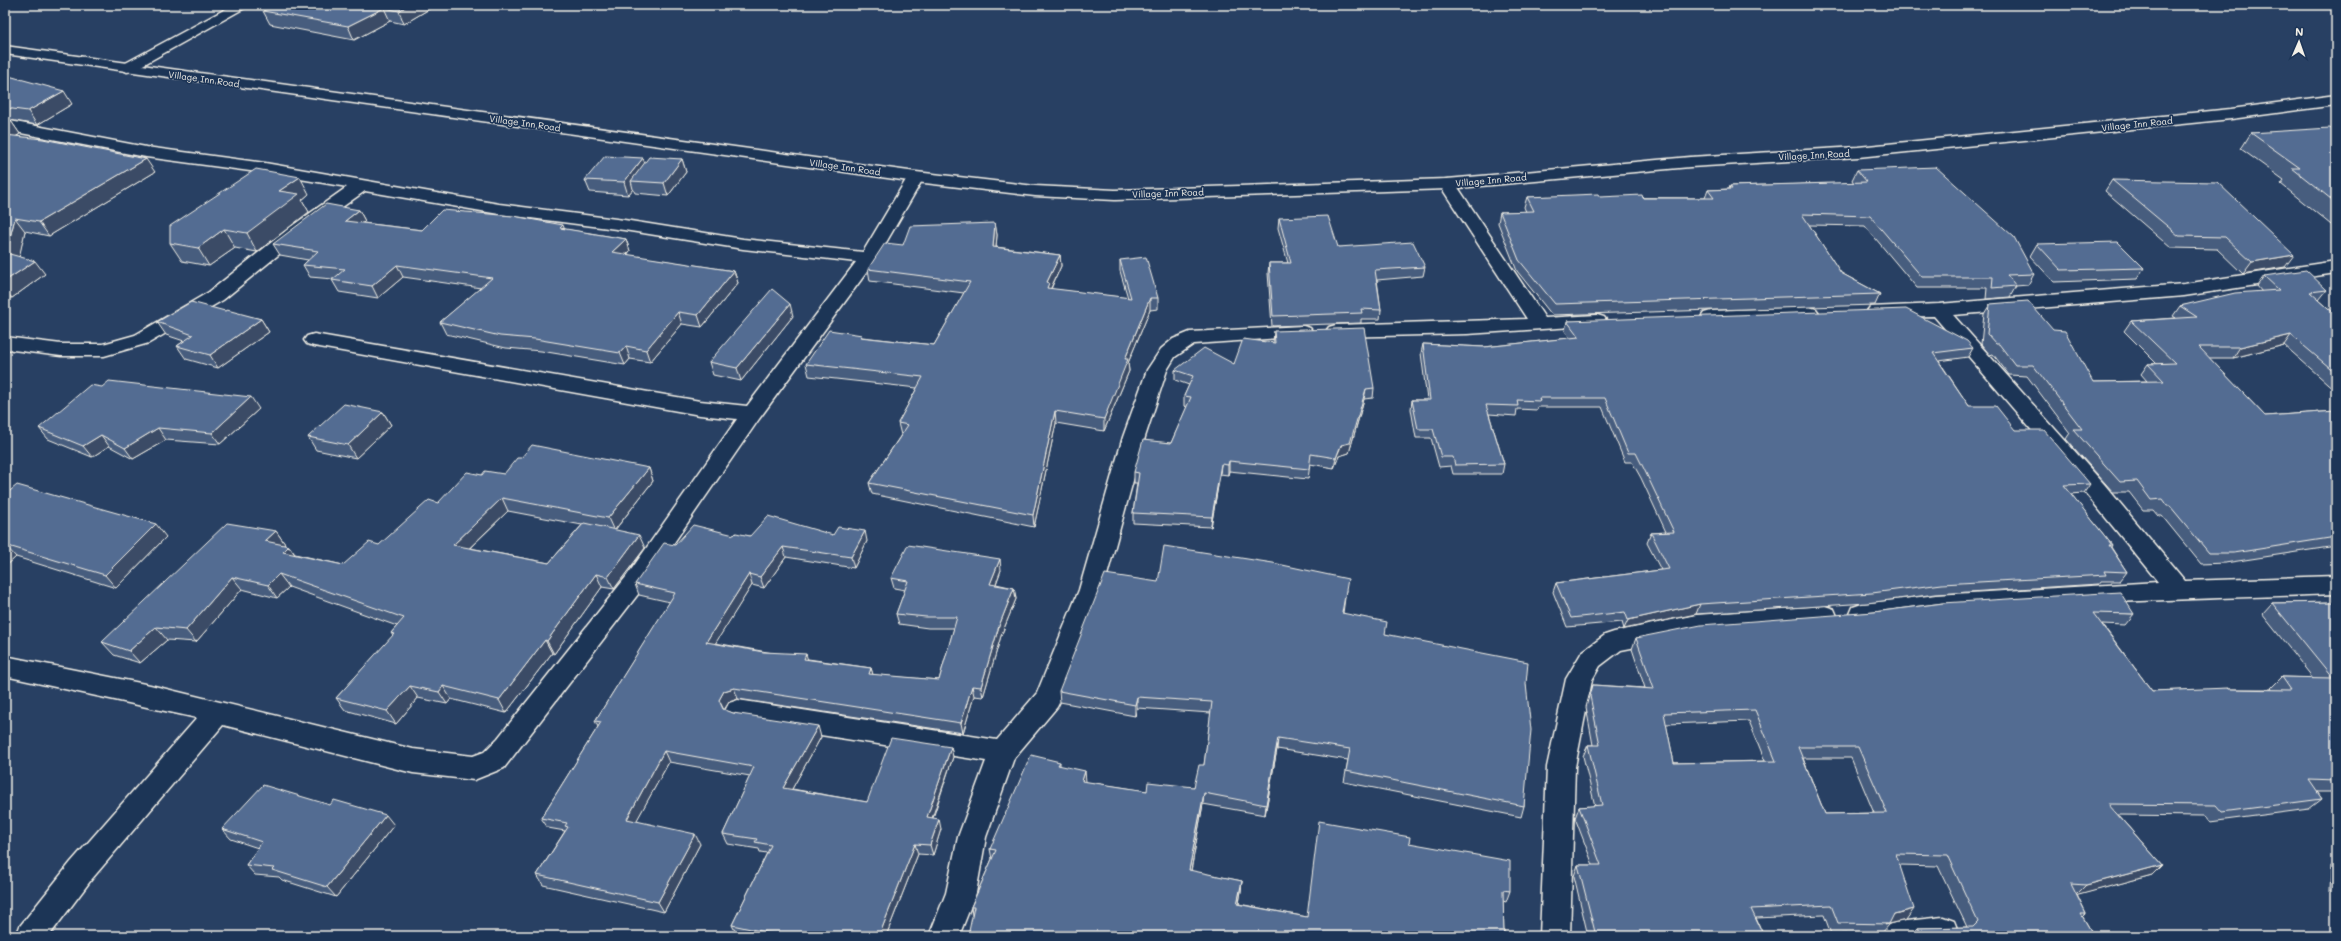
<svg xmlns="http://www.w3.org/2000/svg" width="2341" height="941" viewBox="0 0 2341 941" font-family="Mali,sans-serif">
	<rect width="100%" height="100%" fill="#284063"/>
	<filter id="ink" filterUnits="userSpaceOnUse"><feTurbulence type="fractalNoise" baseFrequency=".025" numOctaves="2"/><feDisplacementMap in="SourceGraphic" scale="8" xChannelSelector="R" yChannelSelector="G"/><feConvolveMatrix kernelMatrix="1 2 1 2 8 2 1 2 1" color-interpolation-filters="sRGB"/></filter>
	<g filter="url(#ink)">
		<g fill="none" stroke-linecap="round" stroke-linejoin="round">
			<!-- street casing -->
			<g stroke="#f4f1e8" stroke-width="3">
				<g id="street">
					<polygon points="233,5 250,5 132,71 127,72 120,68 122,65"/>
					<polygon points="5,120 146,147 265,163 499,204 624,220 743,239 863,252 910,173 922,173 924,177 877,258 759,419 642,589 504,768 474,780 413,773 223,725 91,880 49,936 16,936 20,926 71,862 197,718 5,676 5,656 150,685 413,749 473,756 484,752 498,738 626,577 737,419 700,415 314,346 307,344 304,340 307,336 314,334 700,401 747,406 856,262 743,249 624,230 499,214 365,191 304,234 223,300 149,343 104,356 61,356 5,349 5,337 61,344 103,344 135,335 209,292 292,226 347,187 265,173 146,157 5,130"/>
					<polygon points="1447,179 1453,180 1545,318 1597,315 1604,317 1607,321 1604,325 1467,334 1336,337 1329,335 1326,331 1329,327 1336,325 1527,319 1439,184 1441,180"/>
					<path d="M 2336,261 L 2336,273 L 2184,296 L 1953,315 L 2104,484 L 2185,581 L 2336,576 L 2336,594 C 2178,600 2019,602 1862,624 L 1853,621 L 1850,614 L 1853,607 L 1862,604 L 1936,595 L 2158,582 L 2088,496 L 1934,316 L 1877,317 L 1870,315 L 1867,311 L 1870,307 L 1939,304 L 2184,284 Z"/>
					<polygon points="1809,307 1816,309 1819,313 1816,317 1711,323 1704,321 1701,317 1704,313 1711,311"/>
					<polygon points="1303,326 1310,328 1313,332 1310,336 1194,344 1175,357 1167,370 1145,437 1103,590 1061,699 1057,707 1014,758 986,837 976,893 959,936 929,936 946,893 958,837 986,761 738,722 729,719 725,711 729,703 738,700 997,740 1037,693 1079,590 1123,437 1147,370 1161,349 1173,339 1190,332"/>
					<polygon points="1825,606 1834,609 1837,616 1834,623 1825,626 1696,635 1621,650 1600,666 1592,680 1575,767 1570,936 1540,936 1547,767 1566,679 1582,652 1605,635 1614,632 1696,615"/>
					<polygon points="1943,917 1954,921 1958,931 1956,936 1882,936 1886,926 1897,922"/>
				</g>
			</g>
			<!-- secondary casing -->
			<g stroke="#f4f1e8" stroke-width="3">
				<polygon id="secondary" points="5,46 916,172 1035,186 1115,190 1447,179 1690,157 1858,147 2231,109 2336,95 2336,105 2231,119 1858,157 1690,167 1447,189 1115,200 1035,196 916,182 5,54"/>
			</g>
			<!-- street -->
			<use href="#street" fill="#1d3557" fill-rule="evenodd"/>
			<!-- secondary -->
			<use href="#secondary" fill="#1d3557" fill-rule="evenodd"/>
		</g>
		<!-- wall -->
		<g fill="#475d7e" stroke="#f4f1e8" fill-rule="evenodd">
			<polygon points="266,5 436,5 404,24 390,21 354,40 270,24 263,11 268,8"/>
			<polygon points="5,75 72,104 37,125 5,119"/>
			<polygon points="5,120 11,121 20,134 17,136 155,172 49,236 25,231 19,256 45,274 12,298 5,298"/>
			<polygon points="2251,133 2336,133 2336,229 2281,184 2284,180 2241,149"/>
			<polygon points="682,159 686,172 668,196 635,193 633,189 628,195 590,192 585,180 645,163"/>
			<polygon points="1857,170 2034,274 2028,285 2016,286 2010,297 1986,299 1987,288 1917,288 1865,226 1809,225 1841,273 1880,294 1875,305 1552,315 1517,271 1498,223 1500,212 1526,212 1524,207 1527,197 1705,198 1708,190 1729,189 1730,186 1854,183 1852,180"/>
			<polygon points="2112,180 2285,267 2243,274 2217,249 2171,248 2105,191"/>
			<polygon points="309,194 302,200 309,212 257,252 235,248 209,266 182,261 170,243"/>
			<polygon points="359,210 365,221 363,223 422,230 564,229 626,239 630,251 627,255 734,271 738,283 702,327 682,324 650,362 630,359 625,365 541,351 506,348 446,334 440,322 481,288 403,277 378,298 339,292 332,280 333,279 310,277 303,265 308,260 280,255 273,244"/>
			<polygon points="1279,218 1338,247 1425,267 1423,276 1377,280 1381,310 1380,319 1361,319 1361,323 1272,326 1268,273 1269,263 1288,263 1278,228"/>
			<polygon points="995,223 997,235 996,247 1060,255 1061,266 1051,289 1128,298 1120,271 1120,260 1158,298 1158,309 1150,310 1128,363 1129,371 1104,431 1056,423 1034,527 872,494 869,483 901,435 898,423 917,388 809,376 806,364 862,337 934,345 964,293 870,281 868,269 903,245"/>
			<polygon points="2037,244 2144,268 2137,279 2054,282 2030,256"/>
			<polygon points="2264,276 2327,290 2319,300 2336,315 2336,391 2284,345 2233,358 2209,358 2265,416 2336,411 2336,546 2225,563 2201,564 2162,516 2159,516 2154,510 2143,510 2129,492 2113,492 2066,439 2070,433 2027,376 2009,375 1993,354 1990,355 1981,344 1984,314 1990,304 2093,382 2147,381 2141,374 2148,364 2157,364 2124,331 2131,321 2176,318 2173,316 2180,306 2262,292 2257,286"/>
			<polygon points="225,311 261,319 269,332 218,368 186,359 177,346 184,341 166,335 157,322"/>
			<polygon points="793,316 741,381 713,375 709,362"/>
			<polygon points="1567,321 1973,348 1968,357 1939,361 1969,406 2015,430 2090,484 2084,493 2071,494 2112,545 2111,547 2127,572 2120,581 2101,581 2099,584 1936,594 1867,603 1696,614 1624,629 1622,622 1567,627 1553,592 1556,583 1661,570 1647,543 1651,533 1666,532 1641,478 1632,462 1625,462 1602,407 1538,407 1537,410 1517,409 1516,416 1489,414 1504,464 1502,474 1453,474 1451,466 1439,467 1431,438 1416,438 1411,409 1412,400 1427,400 1421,353 1423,344 1484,347 1570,338 1565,331"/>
			<polygon points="1274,331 1374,388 1373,398 1364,399 1349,453 1339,456 1334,468 1310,464 1308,479 1229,471 1228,475 1220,474 1211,527 1133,523 1133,513 1137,483 1134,483 1134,472 1171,443 1187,407 1184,406 1184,396 1189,385 1175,380 1175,370 1234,364 1273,343"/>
			<polygon points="259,409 220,444 166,440 133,459 109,446 92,457 48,439 39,428"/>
			<polygon points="383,412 391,425 356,458 316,450 308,437"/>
			<path d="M 649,468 L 653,481 L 615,530 L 645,548 L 614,589 L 602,587 L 554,654 L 552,653 L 506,713 L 451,699 L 447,704 L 418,698 L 396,724 L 345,710 L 336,698 L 393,636 L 391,633 L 397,626 L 289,587 L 277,598 L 242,589 L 196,642 L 167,640 L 140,663 L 114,655 L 102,642 L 276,531 L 285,544 L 284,545 L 289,546 L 295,554 L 343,565 L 379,545 L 438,503 L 482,475 ZM 508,511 L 582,525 L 549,563 L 470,548 Z"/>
			<polygon points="5,495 166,537 116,588 16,557 5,567"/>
			<polygon points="734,535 750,536 833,535 867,541 854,568 786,557 764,588 752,585 715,643 808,659 871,668 873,675 939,680 954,628 928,628 899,624 896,614 905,590 894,588 891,578 1001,570 996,584 1014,588 1016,599 1001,636 983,697 974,696 963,733 738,699 729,702 724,710 733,713 821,737 792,789 867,802 951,747 953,757 933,818 941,829 933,855 918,854 886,936 743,936 737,935 732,925 767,853 760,852 759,849 728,844 723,834 750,776 669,762 636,821 700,844 664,912 543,885 537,875 565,831 548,828 541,818 598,727 595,721 670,602 639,595 635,584 675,545"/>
			<polygon points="1158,582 1346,590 1343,613 1385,634 1526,684 1524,806 1521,817 1344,782 1348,760 1277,749 1265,815 1203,804 1191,871 1242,881 1241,891 1239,904 1307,917 1409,843 1510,891 1506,902 1503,901 1504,936 972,916 971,907 992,859 990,849 1060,762 1060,766 1086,782 1147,791 1194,787 1204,765 1211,713 1137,708 1135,716 1060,702 1059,691"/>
			<path d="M 2336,602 L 2336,792 L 2317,792 L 2322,799 L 2309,809 L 2210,822 L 2205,816 L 2118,815 L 2162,865 L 2152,875 L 2077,895 L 2086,914 L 2083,917 L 2094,936 L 1911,936 L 1918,928 L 1967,927 L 1938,866 L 1900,865 L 1906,920 L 1890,924 L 1881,934 L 1831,934 L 1824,915 L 1756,918 L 1762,932 L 1759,936 L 1588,936 L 1574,876 L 1578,865 L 1593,865 L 1575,818 L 1579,807 L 1595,806 L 1583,756 L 1588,745 L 1593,745 L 1586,707 L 1589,696 L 1593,685 L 1645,688 L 1632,649 L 1636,638 L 1874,612 L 1943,603 L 2134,614 L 2125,625 L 2102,624 L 2152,691 L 2229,689 L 2272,689 L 2271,688 L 2282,677 L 2313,678 L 2262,614 L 2272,603 ZM 1749,721 L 1765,761 L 1674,763 L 1666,724 ZM 1803,758 L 1851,758 L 1874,813 L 1825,814 Z"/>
			<polygon points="394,825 336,897 282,880 279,877 255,875 246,865 258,848 231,839 222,829"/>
			<polygon points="2336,861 2336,890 2329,890 2330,866"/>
		</g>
		<!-- shaded-wall -->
		<g fill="#3a4c66" stroke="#f4f1e8">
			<polygon points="408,5 436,5 404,24 399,11"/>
			<polygon points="384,8 390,21 354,40 348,26"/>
			<polygon points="64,91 72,104 37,125 28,111"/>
			<polygon points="11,121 20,134 5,143 5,125"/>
			<polygon points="643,158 647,170 631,181 633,189 628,195 624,182"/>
			<polygon points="146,159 155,172 49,236 39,222"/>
			<polygon points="682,159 686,172 668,196 664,183"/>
			<polygon points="300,177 309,194 302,200 309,212 257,252 247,233 279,191"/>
			<polygon points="359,210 365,221 351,232 345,221"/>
			<polygon points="15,218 25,231 17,267 6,253"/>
			<polygon points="995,223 997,235 995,258 993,247"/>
			<polygon points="563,225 567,236 560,228"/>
			<polygon points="224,229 235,248 209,266 198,248"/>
			<polygon points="626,239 630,251 617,264 612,252"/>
			<polygon points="1060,255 1061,266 1050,290 1047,288 1047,282"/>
			<polygon points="2294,255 2285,267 2243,274 2252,262"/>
			<polygon points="35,261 45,274 12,298 5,290 5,281"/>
			<polygon points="397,265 403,277 378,298 372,286"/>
			<polygon points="734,271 738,283 702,327 698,315"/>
			<polygon points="1150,298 1150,310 1128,363 1129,371 1104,431 1104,419 1125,359"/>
			<polygon points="790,304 793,316 741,381 737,368"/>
			<polygon points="678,312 682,324 650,362 646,350"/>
			<polygon points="261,319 269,332 218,368 210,355"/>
			<polygon points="2291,335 2284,345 2233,358 2240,347"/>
			<polygon points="626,346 630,359 625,365 620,353"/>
			<polygon points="1366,389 1364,399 1349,453 1339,456 1334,468 1336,458"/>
			<polygon points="251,397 259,409 220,444 212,433"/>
			<polygon points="1055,411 1056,423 1034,527 1033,515"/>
			<polygon points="383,412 391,425 356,458 348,445"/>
			<polygon points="158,428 166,440 133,459 125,448"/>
			<polygon points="101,435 109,446 92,457 83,446"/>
			<polygon points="1229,461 1229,471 1228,475 1228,465"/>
			<polygon points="1221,464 1220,474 1211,527 1212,517"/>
			<polygon points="649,468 653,481 614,531 608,518"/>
			<polygon points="502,498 508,511 460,557 453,545"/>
			<polygon points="156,524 166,537 116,588 105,575"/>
			<polygon points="276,531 285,544 274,554 265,541"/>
			<polygon points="865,531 867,541 854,568 851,557"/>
			<polygon points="639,535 645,548 614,589 608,577"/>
			<polygon points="5,545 16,557 5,567"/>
			<polygon points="289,546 298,559 283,552"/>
			<polygon points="783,547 786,557 764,588 760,577"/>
			<polygon points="1000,559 1001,570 992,594 990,584"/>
			<polygon points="279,574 289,587 277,598 268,585"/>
			<polygon points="596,574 602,587 554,654 547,641"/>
			<polygon points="749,574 752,585 710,652 706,642"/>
			<polygon points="232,577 242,589 196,642 186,630"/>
			<polygon points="1014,588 1016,599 1001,636 983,697 981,687 999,626"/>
			<polygon points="1700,604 1696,614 1624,629 1628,620"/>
			<polygon points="156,627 167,640 140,663 129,651"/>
			<polygon points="545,640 552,653 506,713 499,700"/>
			<polygon points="806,654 809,664 804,659"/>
			<polygon points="871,668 874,678 869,674"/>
			<polygon points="410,686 418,698 396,724 387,711"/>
			<polygon points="443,686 451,699 447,704 439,692"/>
			<polygon points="972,686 974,696 963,733 961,723"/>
			<polygon points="734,688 738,699 729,702 724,710 719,700 724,691"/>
			<polygon points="1137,697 1137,708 1135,716 1135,705"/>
			<polygon points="818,726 821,737 787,798 783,788"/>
			<polygon points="1278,738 1277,749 1265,815 1266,805"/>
			<polygon points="951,747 953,757 929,827 927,817"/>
			<polygon points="664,751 669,762 632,829 627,819"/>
			<polygon points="1085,771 1086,782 1082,781"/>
			<polygon points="1204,793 1203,804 1189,881 1189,870"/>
			<polygon points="386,815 394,825 336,897 327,887"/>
			<polygon points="939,819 941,829 933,855 930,845"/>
			<polygon points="695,834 700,844 664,912 658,902"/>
			<polygon points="915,844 918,854 886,936 879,936"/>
			<polygon points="2162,865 2152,875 2075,896 2086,885"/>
			<polygon points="1242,881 1241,891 1237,914 1237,904"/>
			<polygon points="1914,909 1906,920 1885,925 1894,914"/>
		</g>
		<!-- building -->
		<g fill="#536c92" stroke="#f4f1e8" fill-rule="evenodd">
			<polygon points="274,5 408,5 399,11 384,8 348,26 263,11"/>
			<polygon points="5,75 64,91 28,111 5,108"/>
			<polygon points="5,120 11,121 5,125"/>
			<polygon points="2330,128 2336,133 2336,203 2292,168 2300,168 2251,133"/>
			<polygon points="5,135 43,139 146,159 39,222 15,218 6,253 35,261 5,281"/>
			<polygon points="605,156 643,158 624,182 585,180"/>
			<polygon points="649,157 682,159 664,183 631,181"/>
			<polygon points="1936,167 2014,237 2034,274 2007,275 2016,286 1992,288 1993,277 1922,277 1870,216 1802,214 1841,273 1880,294 1555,304 1519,260 1500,212 1534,211 1527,197 1598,194 1600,197 1642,195 1643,198 1714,198 1708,190 1732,189 1730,186 1867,182 1857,170"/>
			<polygon points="256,169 300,177 279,191 299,194 247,233 224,229 198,248 170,243 170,226"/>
			<polygon points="2112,180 2217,182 2294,255 2252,262 2225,237 2179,236"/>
			<polygon points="326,204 359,210 345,221 422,230 442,210 513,216 563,225 560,228 626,239 612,252 734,271 698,315 678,312 646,350 626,346 620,353 535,339 500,336 440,322 492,278 397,265 372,286 332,280 345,269 303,265 318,251 273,244"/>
			<polygon points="1328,216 1338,247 1413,242 1425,267 1375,270 1381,310 1361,309 1362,313 1273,316 1269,263 1291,263 1279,218"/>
			<polygon points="995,223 993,247 1060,255 1047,282 1049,283 1047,288 1131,298 1120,260 1146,257 1158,298 1150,298 1125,359 1128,359 1104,419 1055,411 1033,515 869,483 908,425 898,423 923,377 806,364 829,330 862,335 860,337 934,345 970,282 868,269 885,243 903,245 910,226"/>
			<polygon points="2118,242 2144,268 2061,270 2037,244"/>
			<polygon points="2306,270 2327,290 2310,292 2336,315 2336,373 2291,335 2240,347 2199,347 2265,416 2336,411 2336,537 2234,553 2209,553 2170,506 2167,506 2162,499 2151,500 2137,481 2120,482 2073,429 2082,429 2033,365 2015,365 1999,344 1996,344 1987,334 1990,304 2028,301 2053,330 2065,331 2093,382 2164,381 2148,364 2175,363 2131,321 2197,317 2180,306 2235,293 2279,290 2264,276"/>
			<polygon points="772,289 790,304 737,368 709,362"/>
			<polygon points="191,302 225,311 227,310 261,319 210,355 177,346 193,335 157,322"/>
			<polygon points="1906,309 1967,341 1973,348 1933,353 1969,406 1996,406 2015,430 2044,430 2090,484 2064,485 2112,545 2109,545 2127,572 2104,571 2106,575 1942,584 1872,593 1700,604 1628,620 1625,612 1571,618 1556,583 1669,569 1651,533 1674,532 1644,469 1636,453 1628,453 1605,398 1539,398 1540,401 1517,400 1518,406 1486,405 1504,464 1455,465 1453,457 1441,457 1433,429 1418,429 1412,400 1430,400 1423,344 1484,347 1579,337 1567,321"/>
			<polygon points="1364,328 1374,388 1366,389 1350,443 1341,445 1336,458 1311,454 1309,469 1229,461 1228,465 1221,464 1212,517 1133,513 1139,473 1134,472 1143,440 1171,443 1191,397 1184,396 1193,376 1175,370 1204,348 1234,364 1243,339 1275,343 1274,331"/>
			<polygon points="109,381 251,397 212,433 158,428 125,448 101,435 83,446 39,428 90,385 102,387"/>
			<polygon points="344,404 383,412 348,445 308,437"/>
			<polygon points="532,445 649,468 608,518 502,498 453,545 549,563 584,523 639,535 608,577 596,574 547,641 545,640 499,700 443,686 439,692 410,686 387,711 336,698 394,634 391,633 404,618 279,574 268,585 232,577 186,630 156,627 129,651 102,642 227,523 276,531 265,541 289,546 283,552 343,565 369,542 379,545 429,500 438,503 467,472 482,475 485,471 504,474 517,458 521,458"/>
			<polygon points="17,485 156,524 105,575 5,545 5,495"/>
			<polygon points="768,516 833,535 838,527 865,531 851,557 783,547 760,577 749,574 706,642 764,652 806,654 804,659 871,668 869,674 939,680 957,617 926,617 896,614 908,581 891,578 908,545 1000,559 990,584 1014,588 999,626 981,687 972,686 961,723 734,688 724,691 719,700 723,709 733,713 818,726 783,788 867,802 891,738 951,747 927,817 939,819 930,845 915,844 879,936 784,936 732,925 771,845 755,842 757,839 723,834 754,767 664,751 627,819 695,834 658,902 537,875 568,827 565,826 567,823 541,818 601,722 595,721 675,593 635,584 664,543 675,545 693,525 734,535 736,533 750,536"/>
			<polygon points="1164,546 1273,563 1348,579 1342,613 1387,622 1385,634 1528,662 1526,684 1531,730 1524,806 1346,771 1350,749 1278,738 1266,805 1204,793 1189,870 1242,881 1237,904 1307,917 1319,821 1410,837 1409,843 1510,861 1510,891 1503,890 1504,936 968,936 974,907 971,907 996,850 990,849 1031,755 1060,762 1058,765 1085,771 1082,781 1147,791 1148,782 1194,787 1199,765 1204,765 1212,702 1137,697 1135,705 1059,691 1105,574 1158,582"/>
			<path d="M 2120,592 L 2134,614 L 2093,613 L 2152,691 L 2228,688 L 2229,689 L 2291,690 L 2282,677 L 2333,678 L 2272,603 L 2336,602 L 2336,781 L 2309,780 L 2322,799 L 2222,812 L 2216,805 L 2108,804 L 2162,865 L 2086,885 L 2071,884 L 2086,914 L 2081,914 L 2094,936 L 1923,936 L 1918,928 L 1973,927 L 1978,922 L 1947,855 L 1896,854 L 1914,909 L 1894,914 L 1889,924 L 1838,923 L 1831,905 L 1751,909 L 1762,932 L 1720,936 L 1596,936 L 1578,865 L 1601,865 L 1579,807 L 1602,805 L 1588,745 L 1600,745 L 1590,696 L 1593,685 L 1654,689 L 1636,638 L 1701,625 L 1874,612 L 1943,603 ZM 1755,710 L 1776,761 L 1674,763 L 1664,713 ZM 1798,747 L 1858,747 L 1887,813 L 1825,814 Z"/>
			<polygon points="263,785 330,805 334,800 386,815 327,887 272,870 274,868 246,865 262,842 222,829"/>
		</g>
	</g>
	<g text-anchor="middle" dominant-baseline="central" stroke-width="3.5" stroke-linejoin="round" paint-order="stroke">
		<!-- far-street labels -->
		<g font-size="9" fill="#f4f1e8" stroke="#1d3557">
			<text transform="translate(204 79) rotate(8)">Village Inn Road</text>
			<text transform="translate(525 123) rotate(8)">Village Inn Road</text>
			<text transform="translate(2137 124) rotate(-6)">Village Inn Road</text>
			<text transform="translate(1814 155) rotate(-3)">Village Inn Road</text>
			<text transform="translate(845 167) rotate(8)">Village Inn Road</text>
			<text transform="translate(1491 180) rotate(-5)">Village Inn Road</text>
			<text transform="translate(1168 193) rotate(-2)">Village Inn Road</text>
		</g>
	</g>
	<!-- margin -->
	<rect width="2341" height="941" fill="none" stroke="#1d3557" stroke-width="20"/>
	<rect x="10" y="10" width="2321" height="921" fill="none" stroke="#f4f1e8" stroke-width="1.5" filter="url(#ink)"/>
	<!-- north arrow -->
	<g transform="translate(2299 42) rotate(2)" stroke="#1d3557" stroke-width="3" paint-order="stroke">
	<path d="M0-3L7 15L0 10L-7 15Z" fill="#f4f1e8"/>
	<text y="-6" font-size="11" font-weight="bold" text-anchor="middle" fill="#f4f1e8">N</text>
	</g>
</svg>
